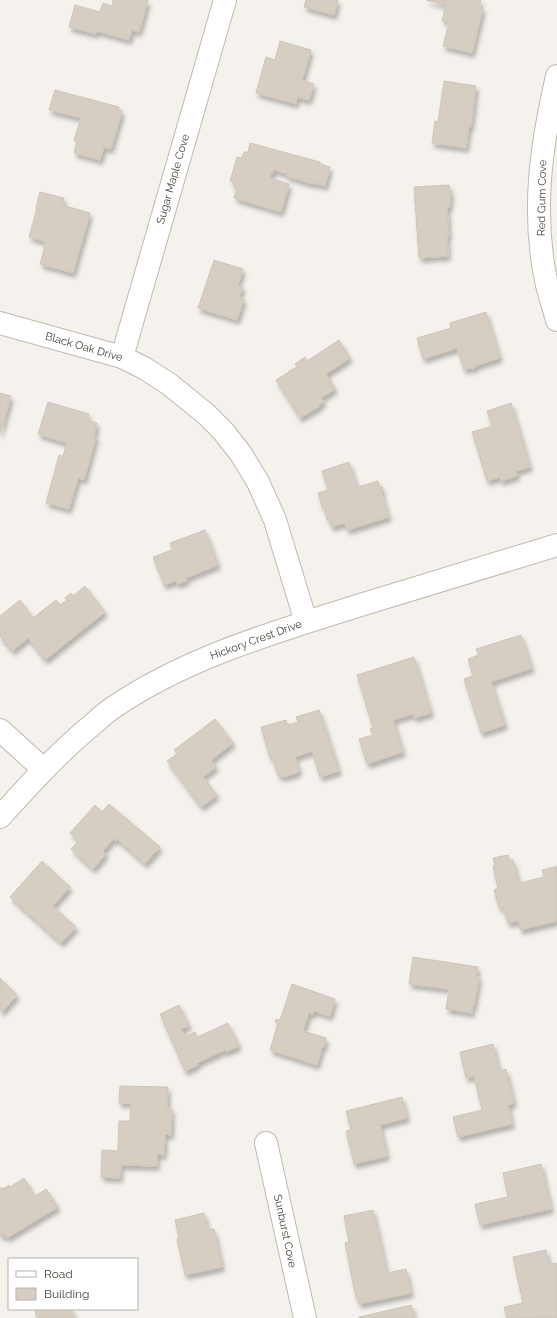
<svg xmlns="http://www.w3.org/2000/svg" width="557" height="1318" viewBox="0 0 557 1318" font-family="Raleway,sans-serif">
	<defs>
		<filter id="shadow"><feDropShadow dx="2.5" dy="4.5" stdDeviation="2" flood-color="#0004"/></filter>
	</defs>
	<rect width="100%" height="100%" fill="#f5f2ed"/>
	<!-- building -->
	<g fill="#d6cec3" stroke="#d0c5b7" filter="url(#shadow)">
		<polygon points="113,0 148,0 139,32 132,30 129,40 97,31 96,34 69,27 75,5 100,12 103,3 112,6"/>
		<polygon points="306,0 338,0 334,15 304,7"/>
		<polygon points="426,0 481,0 479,7 483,8 472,53 443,46 449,22 442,21 446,5"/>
		<polygon points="280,41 311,50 302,80 314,84 309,100 297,97 296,104 256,93 266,57 275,60"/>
		<polygon points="444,81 476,86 471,127 469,126 466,148 432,143 435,121 438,122"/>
		<polygon points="55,90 119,107 118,109 122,111 111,149 104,147 100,160 74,153 77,141 74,140 81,118 49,110"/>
		<polygon points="250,143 320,162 320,164 330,167 325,186 313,183 313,184 286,176 287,174 274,170 273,173 271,173 270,178 289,184 281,212 234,198 237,189 234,189 235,182 230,181 237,157 242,158 244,152 248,152"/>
		<polygon points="449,185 451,196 450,198 450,207 447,207 449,236 447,236 448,256 419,258 414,187"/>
		<polygon points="40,192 64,198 62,205 90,213 73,273 40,264 46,242 29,237 37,208 36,207"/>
		<polygon points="214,260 243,269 238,285 243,287 239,297 244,299 237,320 198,308"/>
		<polygon points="486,312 500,358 474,366 475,368 472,369 472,367 464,370 457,348 423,359 417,338 451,328 450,323"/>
		<polygon points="339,340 350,358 326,374 335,389 321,398 324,402 319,405 320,406 300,418 276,380 289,372 289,371 297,367 295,364 305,357 307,361"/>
		<polygon points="0,393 11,396 0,434"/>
		<polygon points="48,402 89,414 87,420 97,423 94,436 96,437 84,480 78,478 69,509 46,503 59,455 63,456 67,443 38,434"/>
		<polygon points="511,403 530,467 516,471 517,476 501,481 500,477 487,481 472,432 492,426 487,411"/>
		<polygon points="349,462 357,487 378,481 380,487 382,487 383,490 381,491 389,517 347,530 345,523 331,527 329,519 327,520 325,508 323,509 318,493 328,490 322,471"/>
		<polygon points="205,530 218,565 186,578 187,581 177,584 176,581 164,585 153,557 172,550 170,543"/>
		<polygon points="85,586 105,612 45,660 28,638 12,651 0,636 0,616 20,600 33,618 56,600 60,605 67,600 65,598 71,593 73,596"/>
		<polygon points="521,635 532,668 491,682 505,725 481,733 464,679 473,676 468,659 479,655 476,649"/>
		<polygon points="414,657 431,713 414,718 413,714 393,720 403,752 367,764 359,739 373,735 370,729 373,728 357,675"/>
		<polygon points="319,710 339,771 320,777 312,751 295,757 299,770 297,773 283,777 278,775 272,757 270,758 261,727 286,720 288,725 298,722 296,717"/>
		<polygon points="215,719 233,743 211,760 216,767 203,777 217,795 201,807 167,761 177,754 174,750"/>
		<polygon points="109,804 160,847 145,864 117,839 116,841 113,839 103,851 106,854 93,869 71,849 79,841 70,833 95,805 102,812"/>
		<polygon points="508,855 510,861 513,860 519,883 544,877 542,870 557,866 557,921 520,930 519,921 508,923 503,907 499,908 494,890 498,889 493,866 495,865 493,858"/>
		<polygon points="42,861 70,887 53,906 76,927 61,943 10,897"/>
		<polygon points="413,957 478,967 476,976 479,977 474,1006 472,1006 472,1013 446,1009 449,989 409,984"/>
		<polygon points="0,978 17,995 2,1012 0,1010"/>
		<polygon points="292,984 335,999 330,1016 314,1011 313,1014 309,1013 303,1031 326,1038 324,1047 322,1047 317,1065 270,1050 278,1023 275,1022 276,1019 280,1020"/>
		<polygon points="179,1005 189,1026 181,1029 185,1037 195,1032 197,1037 228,1023 239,1046 226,1052 225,1050 197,1063 198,1065 185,1071 160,1014"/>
		<polygon points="493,1044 499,1071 506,1069 514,1103 508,1105 512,1124 458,1137 453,1117 482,1110 474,1076 466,1078 460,1052"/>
		<polygon points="120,1086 168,1087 167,1108 172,1108 171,1135 165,1134 164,1155 157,1154 157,1166 121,1165 120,1178 101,1177 102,1150 118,1151 119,1121 130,1121 131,1103 119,1103"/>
		<polygon points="402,1097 407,1118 380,1125 387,1156 354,1164 346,1131 351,1130 346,1111"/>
		<polygon points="541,1164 551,1209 480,1225 475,1204 508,1197 503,1173"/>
		<polygon points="24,1178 35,1196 46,1189 58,1207 7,1238 4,1234 0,1237 0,1189 2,1187 3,1189 9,1185 10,1187"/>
		<polygon points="373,1210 387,1273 406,1269 411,1293 359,1304 358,1298 356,1298 345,1243 349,1242 344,1216"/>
		<polygon points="204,1213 208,1230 214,1229 222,1267 185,1275 177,1239 179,1238 175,1220"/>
		<polygon points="546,1250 549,1264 557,1263 557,1317 507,1318 504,1307 523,1303 513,1257"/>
		<polygon points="411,1305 415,1318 359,1318 359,1317"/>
		<polygon points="36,1309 72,1309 74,1318 40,1318 39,1316 36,1316 35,1310"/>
	</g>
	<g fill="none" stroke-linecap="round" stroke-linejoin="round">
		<!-- minor casing -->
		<g stroke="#c0b9b0" stroke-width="24">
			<g id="minor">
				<path d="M 557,76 C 541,146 531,213 547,285 C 550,297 554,309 557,320"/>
				<polyline points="0,323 122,357 144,368 169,384 206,414 223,431 241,454 258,482 275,520 306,622"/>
				<polyline points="122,357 225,0"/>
				<polyline points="0,730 43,769"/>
				<path d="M 0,817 C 29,785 58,753 92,725 C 99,719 106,712 114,707 C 186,658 272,633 354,607 C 421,587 489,566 557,545"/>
				<polyline points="266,1143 305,1318"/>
			</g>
		</g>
		<!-- minor -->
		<use href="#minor" stroke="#fff" stroke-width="22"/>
	</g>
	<g text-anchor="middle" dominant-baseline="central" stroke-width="3" stroke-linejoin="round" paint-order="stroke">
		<!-- street labels -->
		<g font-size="11" fill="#49433b" stroke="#fff">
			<text transform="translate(173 179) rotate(-74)">Sugar Maple Cove</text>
			<text transform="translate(542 198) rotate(-89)">Red Gum Cove</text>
			<text transform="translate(84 347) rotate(16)">Black Oak Drive</text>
			<text transform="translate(256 640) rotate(-20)">Hickory Crest Drive</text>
			<text transform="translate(285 1231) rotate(78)">Sunburst Cove</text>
		</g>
	</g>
	<!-- legend -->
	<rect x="8" y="1258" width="130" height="52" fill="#ffffff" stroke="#b6b4b1"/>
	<rect x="16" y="1271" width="20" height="6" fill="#ffffff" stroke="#b6b4b1"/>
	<text x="44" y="1278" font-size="12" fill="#49433b">Road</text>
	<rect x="16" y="1288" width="20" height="12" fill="#d6cec3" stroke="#b6b4b1"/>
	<text x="44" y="1298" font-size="12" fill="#49433b">Building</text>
</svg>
